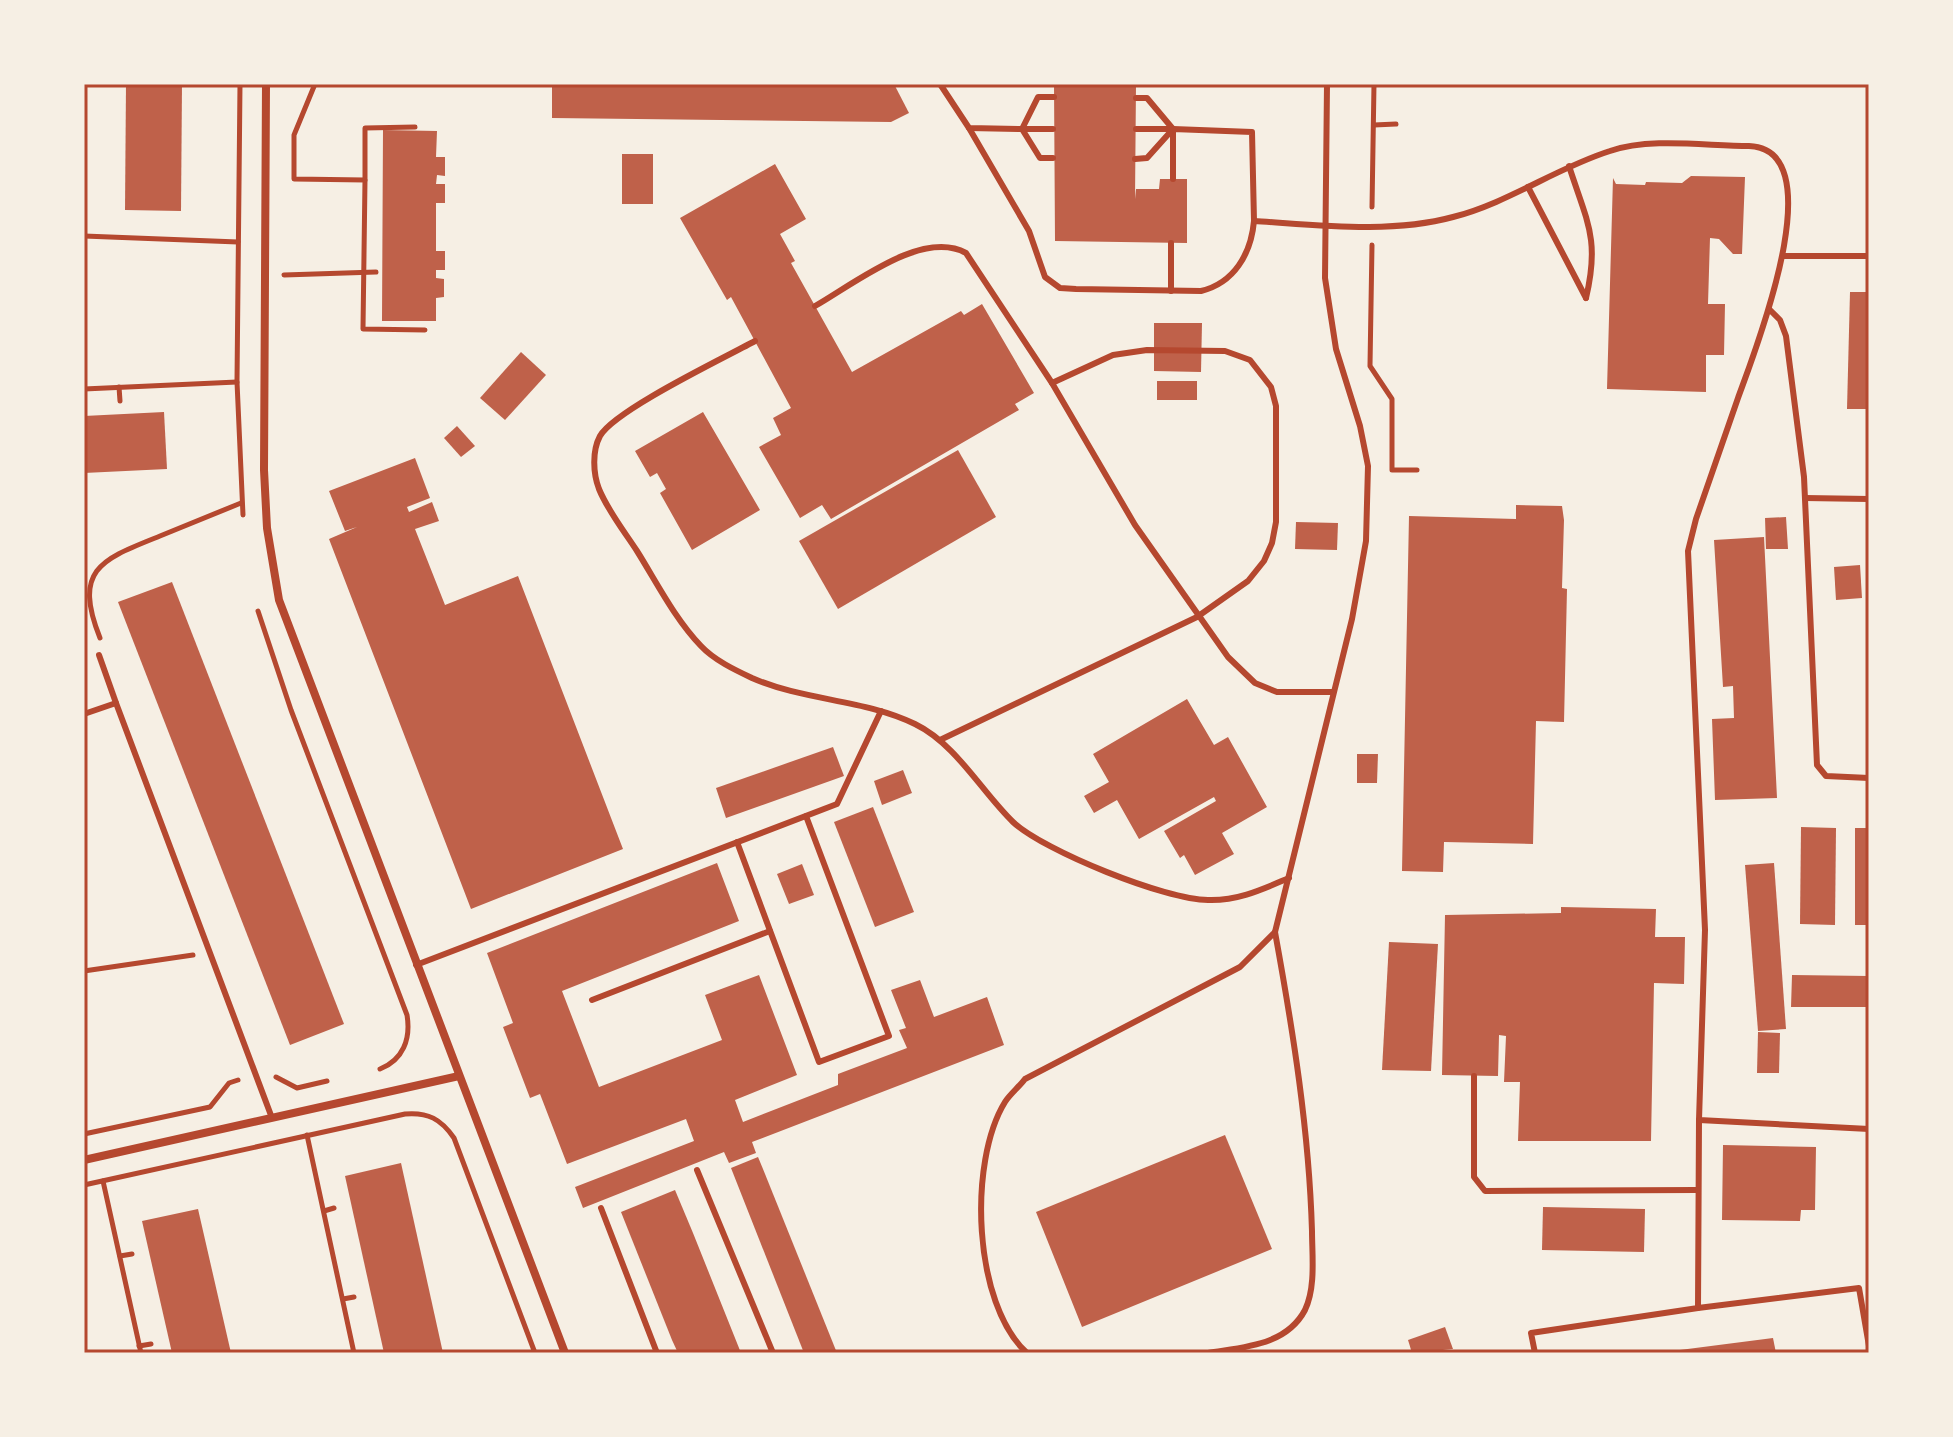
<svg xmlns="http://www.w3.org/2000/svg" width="1953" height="1437" viewBox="0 0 1953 1437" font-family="Quicksand,sans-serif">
	<rect width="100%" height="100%" fill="#f6efe4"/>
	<!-- building -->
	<g fill="#bf614a">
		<polygon points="126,84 182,84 181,211 125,210"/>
		<polygon points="552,84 894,84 909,113 891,122 552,118"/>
		<polygon points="1054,84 1136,84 1135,199 1136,189 1159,189 1160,179 1187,179 1187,243 1055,241"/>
		<polygon points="383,130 437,131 436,157 445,157 445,176 437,175 436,184 445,184 445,203 436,203 436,251 445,251 445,270 436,270 436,278 444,279 444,297 436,298 436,321 382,321"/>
		<rect x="622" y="154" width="31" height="50"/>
		<polygon points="775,164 806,219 780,234 795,261 791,263 852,372 961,311 964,315 982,304 1034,393 1015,404 1019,410 831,519 822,505 800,518 759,447 781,435 773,418 791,408 731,297 727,300 680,218"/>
		<polygon points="1691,176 1745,177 1742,254 1733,254 1719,239 1710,238 1708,304 1725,304 1724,355 1706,355 1706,392 1607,389 1613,178 1616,184 1645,185 1646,182 1682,183"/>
		<polygon points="1850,292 1869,292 1869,409 1847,409"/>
		<polygon points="1154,323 1202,323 1201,372 1154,371"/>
		<polygon points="521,352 546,375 505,420 480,398"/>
		<rect x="1157" y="381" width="40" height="19"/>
		<polygon points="164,412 167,469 84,473 84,416"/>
		<polygon points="703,412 760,510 692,550 660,493 666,489 657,473 650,477 635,451"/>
		<polygon points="457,426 475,446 461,457 444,438"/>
		<polygon points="958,450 996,517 838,609 799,541"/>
		<polygon points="415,458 430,498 407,507 409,512 432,502 439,521 415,529 445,605 518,576 623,849 471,909 329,539 357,527 345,531 329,491"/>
		<polygon points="1516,505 1562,506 1564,520 1562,588 1567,589 1564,722 1536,721 1533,844 1444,842 1443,872 1402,871 1409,516 1516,519"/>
		<polygon points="1786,517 1788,549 1766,549 1765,518"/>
		<polygon points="1296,522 1338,523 1337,550 1295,549"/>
		<polygon points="1764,537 1777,798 1715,800 1712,719 1734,718 1733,686 1723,687 1714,540"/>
		<polygon points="1860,565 1862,598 1836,600 1834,567"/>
		<polygon points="172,582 344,1024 290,1045 118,602"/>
		<polygon points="1187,699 1214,745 1228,737 1267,807 1222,833 1234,854 1195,875 1184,855 1180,858 1164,831 1216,801 1214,797 1139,839 1117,800 1094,813 1084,796 1109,782 1093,754"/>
		<polygon points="833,747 844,776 726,818 716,788"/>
		<polygon points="1357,754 1378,754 1377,783 1357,783"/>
		<polygon points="903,770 912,793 882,805 874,781"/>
		<polygon points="873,807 914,912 875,927 834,822"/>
		<polygon points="1801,827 1836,828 1835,925 1800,924"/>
		<rect x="1855" y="828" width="14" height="97"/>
		<polygon points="717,863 739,921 562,991 599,1087 722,1040 705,995 759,975 797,1075 735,1100 743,1122 838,1085 838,1074 907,1048 899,1030 906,1028 891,990 920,980 934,1017 987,997 1004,1045 752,1142 756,1153 729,1163 724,1152 583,1208 575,1187 694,1141 686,1119 567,1164 540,1094 530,1098 503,1027 513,1023 487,953"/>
		<polygon points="1774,863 1786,1029 1758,1031 1745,865"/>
		<polygon points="802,864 814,895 789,904 777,874"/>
		<polygon points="1561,907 1656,909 1655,937 1685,937 1684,984 1654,983 1651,1141 1518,1141 1520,1082 1504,1082 1506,1036 1499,1035 1498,1076 1442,1075 1445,915 1561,913"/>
		<polygon points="1389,942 1438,944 1431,1071 1382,1070"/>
		<polygon points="1792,975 1869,976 1869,1007 1791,1007"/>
		<polygon points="1758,1032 1780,1033 1779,1073 1757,1073"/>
		<polygon points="1225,1135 1272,1249 1082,1327 1036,1212"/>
		<polygon points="1723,1145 1816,1147 1815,1210 1801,1210 1800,1221 1722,1220"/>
		<polygon points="758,1157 763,1169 837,1353 804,1353 731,1168"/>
		<polygon points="401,1163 443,1353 384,1353 345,1176"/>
		<polygon points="675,1190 693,1233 741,1353 678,1353 672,1340 621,1212"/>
		<polygon points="1543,1207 1645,1209 1644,1252 1542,1250"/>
		<polygon points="198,1209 231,1353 172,1353 142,1221"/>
		<polygon points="1445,1327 1453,1349 1412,1353 1408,1340"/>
		<polygon points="1773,1338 1776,1353 1672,1353 1672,1351"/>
	</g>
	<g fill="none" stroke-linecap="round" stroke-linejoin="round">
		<!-- path -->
		<g stroke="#b5482f" stroke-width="5">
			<polyline points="240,84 237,382 243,515"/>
			<polyline points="315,84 294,135 294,179 365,180 363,329 425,330"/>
			<polyline points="1374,125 1396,124"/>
			<polyline points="365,180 365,128 415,127"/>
			<polyline points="1372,207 1374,84"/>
			<polyline points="84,236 238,242"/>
			<polyline points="1372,245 1370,366 1392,399 1392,470 1417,470"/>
			<polyline points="284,275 376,272"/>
			<polyline points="119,387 120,401"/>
			<polyline points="84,389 237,382"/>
			<path d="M 258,611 L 291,710 L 407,1015 C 411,1039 403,1060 380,1069"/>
			<path d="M 100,638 C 72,568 103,559 160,536 C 187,525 214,514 241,503"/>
			<polyline points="84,971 193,955"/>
			<polyline points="276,1077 297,1088 327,1081"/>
			<polyline points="84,1134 210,1107 229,1083 238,1080"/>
			<polyline points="307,1135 354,1353"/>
			<polyline points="103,1181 141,1353"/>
			<path d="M 84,1185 L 405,1114 C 428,1112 441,1119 454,1138 L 535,1353"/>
			<polyline points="324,1211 334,1208"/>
			<polyline points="120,1256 132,1254"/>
			<polyline points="343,1299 354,1297"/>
			<polyline points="139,1346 151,1344"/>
		</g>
		<!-- service -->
		<g stroke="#b5482f" stroke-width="6">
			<polyline points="940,84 969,128 1022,129 1040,158 1053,158"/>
			<polyline points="1136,98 1147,98 1173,129 1173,179"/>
			<path d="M 969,128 L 1029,231 L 1045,277 L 1060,288 L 1076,289 L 1201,291 C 1234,283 1251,254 1254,221 C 1318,225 1391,234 1453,217 C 1508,203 1556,168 1610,151 C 1651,137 1706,146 1749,146 C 1836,149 1753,356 1738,398 C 1724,439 1710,479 1696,519 L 1688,551 L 1705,930 L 1699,1120 L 1869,1129"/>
			<polyline points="1053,129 1022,129 1038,97 1054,97"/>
			<polyline points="1136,129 1172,129"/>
			<polyline points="1135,159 1147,158 1173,129 1252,132 1254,221"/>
			<path d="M 1569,166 C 1587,222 1600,239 1586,298"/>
			<polyline points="1528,187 1586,298"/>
			<polyline points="1784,256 1869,256"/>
			<polyline points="1171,291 1171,243"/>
			<path d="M 815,306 C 854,284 922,229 966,253 L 1052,383 L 1135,525 L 1228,657 L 1255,683 L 1277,692 L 1332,692"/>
			<polyline points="1770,310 1780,320 1786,336 1804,477 1817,765 1826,776 1869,778"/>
			<path d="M 755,341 C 724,358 615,410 600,436 C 592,451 593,473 599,489 C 608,511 624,531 637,551 C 657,583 675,619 701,646 C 714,660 735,670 752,678 C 804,701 864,699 915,724 C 956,744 981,791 1013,822 C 1044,851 1166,900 1208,900 C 1238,901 1263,889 1289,878"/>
			<polyline points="1805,498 1869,499"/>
			<polyline points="99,655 116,703"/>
			<polyline points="84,714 116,703 272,1118"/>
			<polyline points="940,740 1197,617 1248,581 1264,561 1272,543 1276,522 1276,406 1271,387 1250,360 1225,351 1147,350 1113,355 1052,383"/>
			<polyline points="737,842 819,1062 889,1036 806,816"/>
			<polyline points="416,965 837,804 881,711"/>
			<polyline points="592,1000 770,931"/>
			<polyline points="1474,1076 1474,1177 1485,1191 1696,1190"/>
			<polyline points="697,1170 773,1353"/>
			<polyline points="601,1208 657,1353"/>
			<polyline points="1698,1308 1859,1288 1869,1346"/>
			<path d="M 1027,1353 C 973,1304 968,1162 1005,1102 C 1010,1094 1019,1087 1025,1079 L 1240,967 L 1275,932 L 1352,619 L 1366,541 L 1368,466 L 1360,426 L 1336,349 L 1325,278 L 1327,84"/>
			<path d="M 1208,1353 C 1243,1347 1286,1346 1305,1310 C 1316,1287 1312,1255 1312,1231 C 1309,1130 1293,1031 1275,932"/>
			<polyline points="1535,1353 1531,1333 1698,1308 1699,1120"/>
		</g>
		<!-- minor -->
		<g stroke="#b5482f" stroke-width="8">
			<polyline points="266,84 264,470 267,528 279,600 565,1353"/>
			<polyline points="84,1160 459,1076"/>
		</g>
	</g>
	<!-- border -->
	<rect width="1953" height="1437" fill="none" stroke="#f6efe4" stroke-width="172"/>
	<rect x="86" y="86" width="1781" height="1265" fill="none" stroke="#b5482f" stroke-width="3"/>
</svg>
